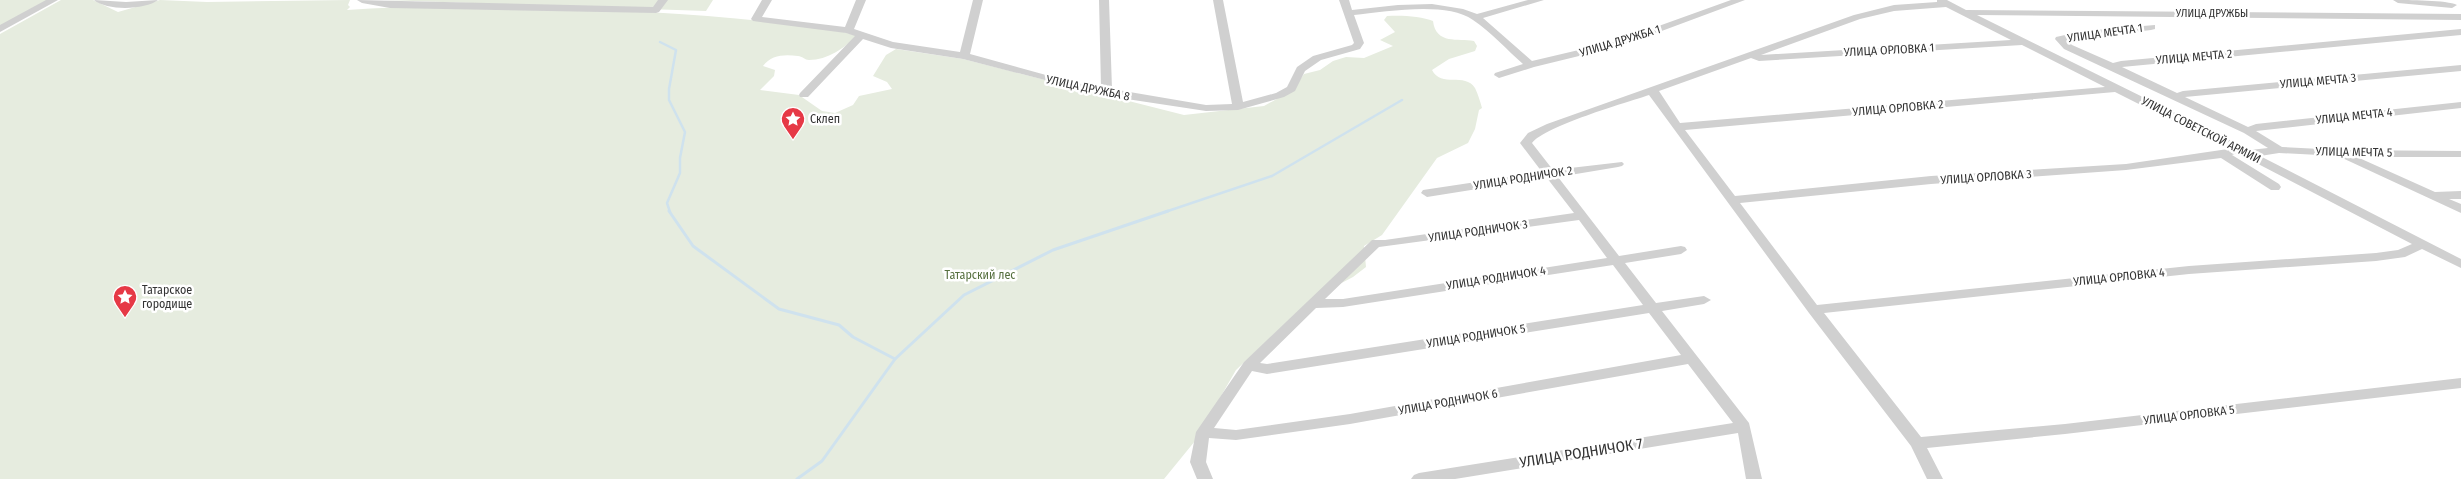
<svg xmlns="http://www.w3.org/2000/svg" width="2461" height="479" viewBox="0 0 2461 479" font-family="'Fira Sans Condensed',sans-serif">
	<rect width="100%" height="100%" fill="#fff"/>
	<!-- green -->
	<g fill="#e6ecdf">
		<polygon points="0,0 51,0 0,28"/>
		<path d="M 61,0 L 93,0 L 118,12 L 160,0 L 207,2 L 350,0 L 348,5 L 350,7 L 347,10 C 410,5 474,7 537,8 C 639,10 740,16 840,31 L 857,36 C 844,48 828,60 809,60 C 805,60 802,56 798,56 C 784,54 771,55 763,66 L 775,70 L 774,76 L 760,90 L 799,95 L 822,111 L 835,113 L 853,105 L 859,96 L 892,89 L 887,82 L 873,76 L 886,55 L 896,49 L 963,59 L 1184,115 L 1264,106 L 1293,90 L 1304,74 L 1320,70 L 1333,61 L 1346,57 L 1364,58 L 1393,46 L 1380,40 L 1395,32 L 1384,20 L 1387,16 C 1400,15 1422,16 1433,21 C 1436,45 1458,38 1474,41 L 1477,46 L 1475,51 L 1449,59 L 1432,70 C 1441,88 1465,72 1475,88 C 1478,94 1480,101 1482,108 L 1479,110 L 1475,129 L 1468,143 L 1437,158 L 1382,235 L 1364,246 L 1366,267 L 1353,277 L 1311,299 L 1236,370 L 1195,441 L 1164,479 L 0,479 L 0,34 Z"/>
		<polygon points="384,0 713,0 706,11"/>
	</g>
	<g fill="none" stroke-linecap="round" stroke-linejoin="round">
		<!-- stream-far1 -->
		<g stroke="#cfe2ee" stroke-width="2.5">
			<polyline points="660,42 676,50 669,89 669,100 685,132 680,158 680,173 667,203 670,212"/>
			<polyline points="1165,212 1272,176 1402,100"/>
		</g>
		<!-- stream -->
		<g stroke="#cfe2ee" stroke-width="3">
			<polyline points="669,211 693,246 779,309 839,325 853,337 895,359 822,461 797,479"/>
			<polyline points="895,359 964,295 1053,250 1168,211"/>
		</g>
		<!-- minor -->
		<g fill="#d0d0d0" fill-rule="evenodd">
			<polygon points="46,0 58,0 0,32 0,25"/>
			<path d="M 94,0 L 126,2 L 158,0 C 145,10 107,11 94,0 Z"/>
			<polygon points="357,0 653,7 658,0 668,0 659,12 656,13 390,8 362,3"/>
			<path d="M 762,0 L 772,0 L 762,17 L 845,27 L 856,0 L 866,0 L 854,29 L 893,42 L 960,52 L 973,0 L 983,0 L 970,54 L 1075,83 L 1101,87 L 1099,0 L 1109,0 L 1112,89 L 1206,105 L 1232,104 L 1213,0 L 1223,0 L 1243,102 L 1276,93 L 1287,87 L 1297,67 L 1313,56 L 1352,45 L 1354,43 L 1339,0 L 1349,0 L 1352,10 L 1398,5 L 1432,4 L 1463,9 L 1477,14 L 1528,0 L 1544,0 L 1483,18 L 1532,61 L 1617,41 L 1731,0 L 1745,0 L 1624,45 L 1534,67 L 1499,78 L 1494,75 L 1495,73 L 1523,64 C 1507,50 1491,32 1473,20 C 1446,1 1386,12 1354,15 L 1364,43 L 1360,49 L 1321,60 L 1305,71 L 1295,91 L 1284,97 L 1238,110 L 1206,111 L 1107,96 L 963,59 L 891,48 L 863,39 L 808,97 L 800,97 L 799,95 L 800,93 L 855,36 L 846,33 L 753,21 L 751,19 Z"/>
			<path d="M 1937,0 L 1947,0 L 1966,10 L 2461,14 L 2461,20 L 1977,15 L 2250,150 L 2268,148 L 2244,133 L 2064,49 L 2055,39 L 2056,37 L 2083,31 L 2155,25 L 2155,29 L 2151,30 L 2067,40 L 2072,45 L 2113,63 L 2121,61 L 2461,29 L 2461,35 L 2122,67 L 2177,93 L 2183,91 L 2461,65 L 2461,71 L 2185,97 L 2248,127 L 2256,124 L 2461,102 L 2461,108 L 2256,131 L 2282,147 L 2340,150 L 2461,151 L 2461,157 L 2357,157 L 2435,192 L 2461,191 L 2461,199 L 2449,199 L 2461,204 L 2461,213 L 2338,156 L 2279,153 L 2260,156 L 2461,259 L 2461,268 L 2422,249 L 2405,257 L 2376,261 L 2189,274 L 1824,313 L 1921,437 L 2065,424 L 2461,378 L 2461,388 L 2065,434 L 1927,448 L 1943,479 L 1927,479 L 1911,446 L 1809,313 L 1649,95 C 1625,103 1545,126 1532,143 L 1553,170 L 1622,162 L 1624,164 L 1622,166 L 1618,167 L 1558,177 L 1619,256 L 1681,246 L 1685,247 L 1687,250 L 1681,254 L 1625,263 L 1656,303 L 1704,296 L 1711,300 L 1704,304 L 1662,311 L 1749,423 L 1762,479 L 1746,479 L 1738,433 L 1455,479 L 1411,479 L 1414,475 L 1419,473 L 1733,423 L 1688,364 L 1350,424 L 1236,440 L 1209,438 L 1206,462 L 1213,479 L 1197,479 L 1190,462 L 1196,432 L 1244,362 L 1372,240 L 1385,240 L 1574,213 L 1547,178 L 1427,197 L 1421,193 L 1423,190 L 1542,172 L 1520,143 L 1528,133 L 1547,124 L 1854,15 L 1894,5 L 1937,2 ZM 1946,7 L 2011,40 L 1761,55 L 1860,19 L 1894,11 ZM 2022,45 L 2105,87 L 1680,123 L 1659,91 L 1751,58 L 1759,61 ZM 2115,92 L 2228,149 L 2126,164 L 1931,176 L 1735,196 L 1685,130 ZM 2237,153 L 2412,244 L 2398,250 L 2376,253 L 2189,266 L 1817,305 L 1740,203 L 1931,184 L 2126,170 L 2221,158 L 2271,190 L 2279,190 L 2281,187 L 2279,184 L 2232,155 ZM 1579,220 L 1607,258 L 1343,299 L 1325,299 L 1379,247 ZM 1613,265 L 1643,305 L 1267,364 L 1260,363 L 1316,308 L 1343,307 ZM 1649,313 L 1681,355 L 1350,414 L 1236,430 L 1214,428 L 1252,371 L 1267,374 Z"/>
			<path d="M 2393,0 C 2408,0 2447,0 2457,5 L 2452,8 L 2398,3 Z"/>
		</g>
	</g>
	<!-- icons -->
	<defs>
		<g id="sight-pin" transform="scale(1.25)"><path d="M0 17L-7.5 6A9.5 9.5 0 1 1 7.5 6Z" fill="#e63946" stroke="#fff"/><path d="M0-6L1.8-2.2L6-1.7L2.9 1.2L3.7 5.4L0 3.3L-3.7 5.4L-2.9 1.2L-6-1.7L-1.8-2.2Z" fill="#fff"/></g>
	</defs>
	<g fill-rule="evenodd">
		<use href="#sight-pin" x="793" y="119"/>
		<use href="#sight-pin" x="125" y="297"/>
	</g>
	<g text-anchor="middle" dominant-baseline="central" stroke-width="5" stroke-linejoin="round" paint-order="stroke">
		<!-- far-street labels -->
		<g font-size="11" fill="#333" stroke="#fff">
			<text x="2212" y="13">УЛИЦА ДРУЖБЫ</text>
		</g>
		<!-- street labels -->
		<g font-size="12" fill="#333" stroke="#fff">
			<text transform="translate(2105 33) rotate(-8)">УЛИЦА МЕЧТА 1</text>
			<text transform="translate(1620 41) rotate(-17)">УЛИЦА ДРУЖБА 1</text>
			<text transform="translate(1889 50) rotate(-3)">УЛИЦА ОРЛОВКА 1</text>
			<text transform="translate(2194 57) rotate(-5)">УЛИЦА МЕЧТА 2</text>
			<text transform="translate(2318 81) rotate(-5)">УЛИЦА МЕЧТА 3</text>
			<text transform="translate(1088 88) rotate(12)">УЛИЦА ДРУЖБА 8</text>
			<text transform="translate(1898 108) rotate(-5)">УЛИЦА ОРЛОВКА 2</text>
			<text transform="translate(2354 116) rotate(-6)">УЛИЦА МЕЧТА 4</text>
			<text transform="translate(2201 130) rotate(27)">УЛИЦА СОВЕТСКОЙ АРМИИ</text>
			<text transform="translate(2354 152) rotate(1)">УЛИЦА МЕЧТА 5</text>
			<text transform="translate(1986 177) rotate(-4)">УЛИЦА ОРЛОВКА 3</text>
			<text transform="translate(1523 178) rotate(-9)">УЛИЦА РОДНИЧОК 2</text>
			<text transform="translate(1478 231) rotate(-8)">УЛИЦА РОДНИЧОК 3</text>
			<text transform="translate(2119 277) rotate(-6)">УЛИЦА ОРЛОВКА 4</text>
			<text transform="translate(1496 278) rotate(-9)">УЛИЦА РОДНИЧОК 4</text>
			<text transform="translate(1476 336) rotate(-9)">УЛИЦА РОДНИЧОК 5</text>
			<text transform="translate(1448 402) rotate(-10)">УЛИЦА РОДНИЧОК 6</text>
			<text transform="translate(2189 415) rotate(-7)">УЛИЦА ОРЛОВКА 5</text>
		</g>
		<!-- poi labels -->
		<g font-size="12" fill="#333" stroke="#fff" text-anchor="start">
			<text x="810" y="119">Склеп</text>
			<text x="142" y="290">Татарское<tspan x="142" dy="14">городище</tspan></text>
		</g>
		<!-- park labels -->
		<g font-size="12" fill="#56703f" stroke="#fff">
			<text x="980" y="275">Татарский лес</text>
		</g>
		<!-- near-street labels -->
		<g font-size="15" fill="#333" stroke="#fff">
			<text transform="translate(1581 453) rotate(-9)">УЛИЦА РОДНИЧОК 7</text>
		</g>
	</g>
</svg>
